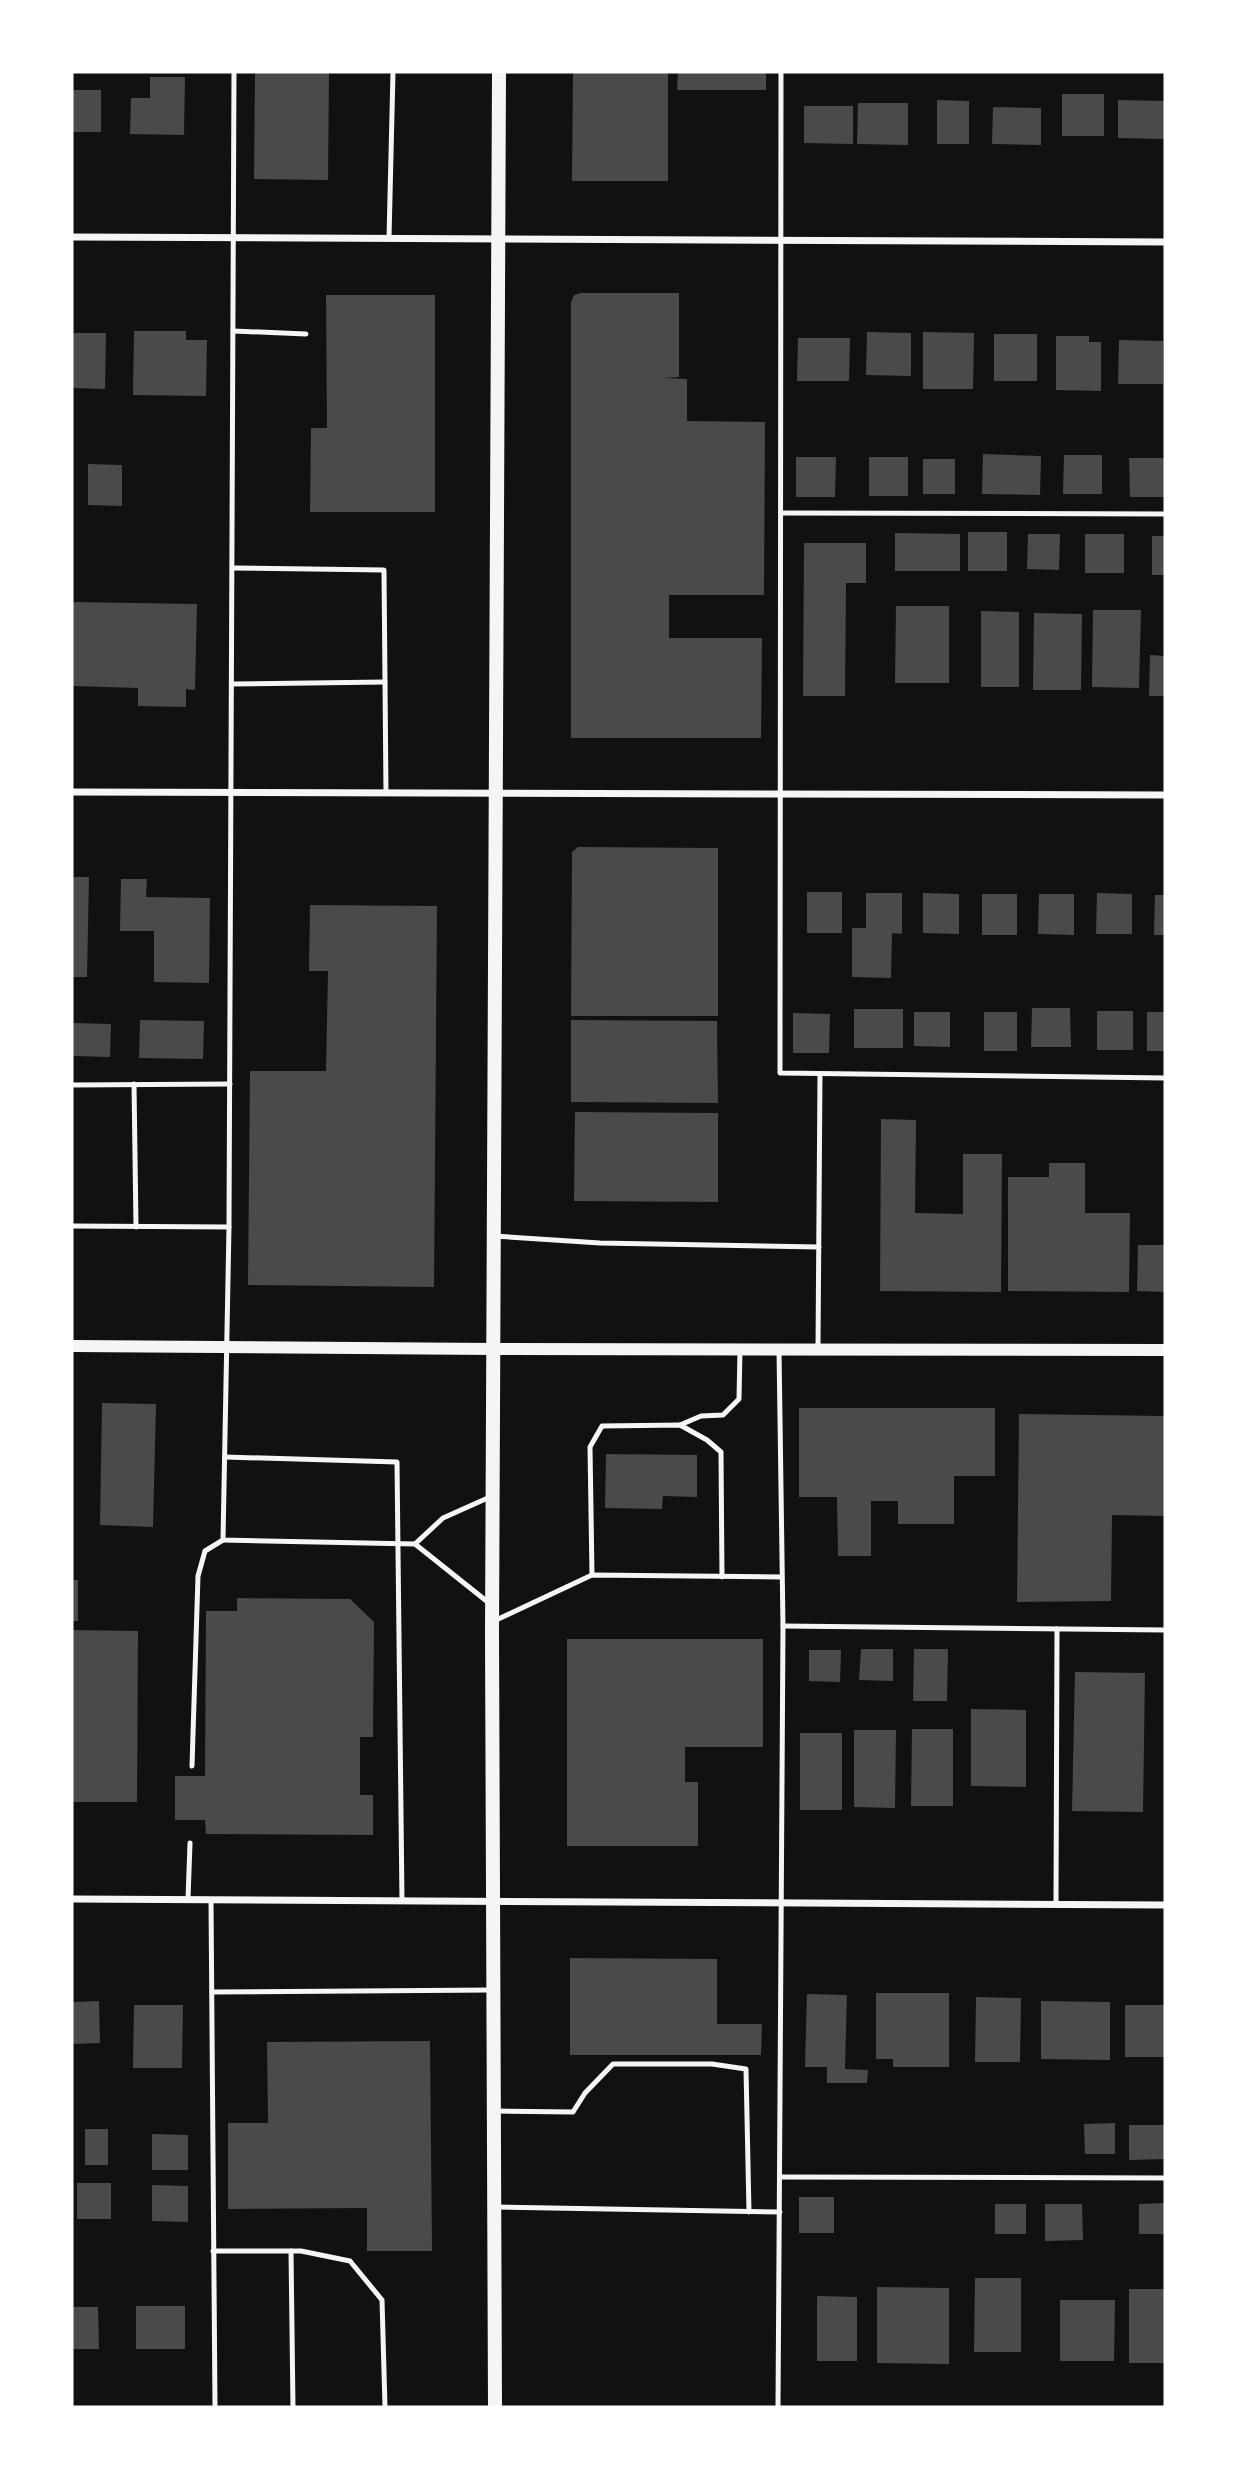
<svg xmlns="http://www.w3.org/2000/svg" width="1237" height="2479" viewBox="0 0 1237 2479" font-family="Lora,serif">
	<rect width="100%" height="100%" fill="#111"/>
	<!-- building -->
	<g fill="#4a4a4a">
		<polygon points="255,72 329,72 328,180 254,179"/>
		<polygon points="573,72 668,72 668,181 572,181"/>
		<polygon points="678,72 766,72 766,90 677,90"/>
		<polygon points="150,77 185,77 184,135 130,134 131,98 150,98"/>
		<rect x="72" y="90" width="29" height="42"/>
		<rect x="1062" y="94" width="42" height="42"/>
		<polygon points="937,100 969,101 969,144 937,144"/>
		<polygon points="1118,100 1165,101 1165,139 1118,138"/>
		<polygon points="858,103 908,103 908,145 857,144"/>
		<polygon points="804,106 853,106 853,144 804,143"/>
		<polygon points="993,107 1041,108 1041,145 992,144"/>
		<polygon points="581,293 679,293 679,377 663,378 687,379 687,421 765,422 764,595 669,595 669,638 762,638 761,738 571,738 571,302 574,295"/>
		<polygon points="326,295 435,295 435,512 310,512 311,428 327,428"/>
		<polygon points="134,331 186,331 186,340 207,340 206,396 133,395"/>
		<polygon points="867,332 911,333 911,376 866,375"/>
		<polygon points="923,332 974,333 973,389 923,389"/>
		<polygon points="72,333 106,333 105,389 72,388"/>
		<rect x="994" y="334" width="43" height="47"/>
		<polygon points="1056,336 1089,336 1089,342 1101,342 1101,391 1056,390"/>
		<polygon points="798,338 850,338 849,381 797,381"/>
		<polygon points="1119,340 1163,341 1163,384 1118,384"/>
		<polygon points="983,454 1041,456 1040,495 982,494"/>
		<polygon points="1064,455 1102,455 1102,494 1063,494"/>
		<polygon points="796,457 836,457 835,497 796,497"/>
		<rect x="869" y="457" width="39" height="39"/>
		<polygon points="1129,458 1165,458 1165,497 1130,497"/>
		<rect x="923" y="459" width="32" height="35"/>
		<polygon points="88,464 122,465 122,506 88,505"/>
		<rect x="968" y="532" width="39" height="39"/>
		<polygon points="895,533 960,534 960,571 895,571"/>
		<polygon points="1028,534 1060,534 1059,570 1027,569"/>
		<rect x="1085" y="534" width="39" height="39"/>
		<rect x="1152" y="536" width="13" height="39"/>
		<polygon points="804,543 866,543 866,583 846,583 845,696 803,696"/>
		<polygon points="72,602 197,604 195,690 186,689 186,707 138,706 138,688 72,686"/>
		<polygon points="896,606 949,606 949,683 895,683"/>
		<polygon points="1093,610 1141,610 1139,688 1092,687"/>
		<polygon points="981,611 1019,612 1019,687 981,687"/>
		<polygon points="1034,613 1082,614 1081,690 1033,690"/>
		<polygon points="1150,655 1165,656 1165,696 1149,696"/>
		<polygon points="578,847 718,848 718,1016 571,1016 572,852"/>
		<polygon points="72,877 89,877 87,977 72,977"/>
		<polygon points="121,879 147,879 146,897 210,898 209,983 154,982 154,931 120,931"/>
		<rect x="807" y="892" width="35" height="41"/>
		<polygon points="866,893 902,893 902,934 892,933 891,978 852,977 852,928 866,928"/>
		<polygon points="923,893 959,894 959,934 923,933"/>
		<polygon points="1097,893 1132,894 1132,934 1096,934"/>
		<rect x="982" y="894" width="35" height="41"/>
		<polygon points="1039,894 1074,894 1074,935 1038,934"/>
		<polygon points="1155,895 1165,895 1165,935 1154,935"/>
		<polygon points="310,905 437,906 434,1287 248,1285 250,1071 326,1071 328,971 309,971"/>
		<polygon points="1032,1008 1070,1008 1071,1047 1031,1047"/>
		<rect x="854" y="1009" width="49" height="39"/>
		<rect x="1097" y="1011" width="36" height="39"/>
		<polygon points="914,1012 950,1012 950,1047 914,1046"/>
		<rect x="984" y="1012" width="33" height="39"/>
		<rect x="1147" y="1012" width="18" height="39"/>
		<polygon points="793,1013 830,1014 829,1053 793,1053"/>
		<polygon points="140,1020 204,1021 203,1059 139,1058"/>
		<polygon points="571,1020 717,1021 718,1103 571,1102"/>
		<polygon points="73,1023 111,1024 110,1057 72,1056"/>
		<polygon points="575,1112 718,1113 718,1202 574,1201"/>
		<polygon points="881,1119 916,1120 915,1213 963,1214 963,1154 1002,1154 1001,1292 880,1291"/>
		<polygon points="1049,1163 1085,1163 1085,1213 1130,1213 1129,1292 1008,1291 1008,1177 1049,1177"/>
		<polygon points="1138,1245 1165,1245 1165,1292 1137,1291"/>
		<polygon points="102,1403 156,1404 153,1527 100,1525"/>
		<polygon points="799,1408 995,1408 995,1476 954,1476 954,1524 898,1524 898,1501 871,1501 871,1556 838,1556 837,1497 799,1497"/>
		<polygon points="1019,1414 1165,1416 1165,1516 1112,1515 1111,1601 1017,1602"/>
		<polygon points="606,1454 697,1455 697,1497 663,1496 662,1509 605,1508"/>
		<rect x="72" y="1580" width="6" height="41"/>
		<polygon points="237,1598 350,1599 374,1622 373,1737 360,1737 360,1795 373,1795 373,1835 206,1834 205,1820 175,1820 175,1776 205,1776 206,1611 237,1611"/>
		<polygon points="72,1630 138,1631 137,1802 72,1802"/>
		<polygon points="567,1639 763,1639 763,1747 685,1747 685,1782 698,1782 698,1846 567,1846"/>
		<polygon points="861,1649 893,1649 893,1681 859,1680"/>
		<polygon points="914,1649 948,1649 947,1701 913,1701"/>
		<polygon points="809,1650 841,1650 840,1682 809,1681"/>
		<polygon points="1075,1672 1145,1673 1143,1812 1072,1811"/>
		<polygon points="971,1709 1026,1710 1026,1787 971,1786"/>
		<polygon points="912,1729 953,1729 953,1806 911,1806"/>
		<polygon points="854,1730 896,1730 895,1808 854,1807"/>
		<rect x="800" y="1733" width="42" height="77"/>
		<polygon points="570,1958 717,1959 717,2024 762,2024 761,2055 570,2055"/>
		<polygon points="876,1993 949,1993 949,2067 893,2067 893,2059 876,2059"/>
		<polygon points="807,1994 847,1995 845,2069 868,2070 867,2083 827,2083 827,2067 805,2067"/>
		<polygon points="976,1997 1021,1998 1020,2062 975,2062"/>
		<polygon points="99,2001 100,2043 72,2044 72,2002"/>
		<polygon points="1041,2001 1110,2002 1110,2060 1041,2059"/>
		<polygon points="134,2005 183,2005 182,2068 133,2068"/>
		<rect x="1125" y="2005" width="40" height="52"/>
		<polygon points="430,2041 432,2251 367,2251 367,2208 228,2209 228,2123 268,2123 267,2042"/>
		<polygon points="1115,2123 1115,2154 1085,2154 1084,2124"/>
		<polygon points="1129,2125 1165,2125 1165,2159 1129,2160"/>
		<rect x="85" y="2129" width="23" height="36"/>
		<polygon points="152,2134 188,2135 188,2170 152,2170"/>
		<rect x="77" y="2183" width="34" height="36"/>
		<polygon points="152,2185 188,2186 188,2222 152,2221"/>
		<rect x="799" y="2197" width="35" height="36"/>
		<polygon points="1165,2203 1165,2234 1139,2234 1139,2204"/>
		<rect x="995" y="2204" width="31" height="30"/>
		<polygon points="1045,2204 1082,2204 1083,2240 1045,2241"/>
		<polygon points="975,2278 1021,2278 1021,2352 974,2352"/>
		<polygon points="877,2287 949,2288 949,2364 877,2363"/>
		<rect x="1129" y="2289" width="36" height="74"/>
		<polygon points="817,2296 857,2297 857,2361 817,2361"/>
		<polygon points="1060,2300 1115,2300 1114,2361 1060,2361"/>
		<rect x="136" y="2306" width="49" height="43"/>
		<polygon points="72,2307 98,2307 99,2349 72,2349"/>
	</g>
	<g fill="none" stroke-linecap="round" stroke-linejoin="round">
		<!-- service -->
		<g stroke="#f5f5f5" stroke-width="5">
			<polyline points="234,72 229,1227 223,1540 415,1544 443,1518 490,1497"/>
			<polyline points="781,72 780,1073 1165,1078"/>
			<polyline points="389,238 393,72"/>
			<polyline points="233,331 306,334"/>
			<polyline points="781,513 1165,514"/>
			<polyline points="233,568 384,570 386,793"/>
			<polyline points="232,684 385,682"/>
			<polyline points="134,1084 136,1227"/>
			<polyline points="72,1085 230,1084"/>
			<polyline points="72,1226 229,1227"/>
			<polyline points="494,1236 600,1243 819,1247"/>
			<polyline points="818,1347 820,1074"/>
			<polyline points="680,1425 701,1416 723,1415 739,1399 740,1349"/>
			<polyline points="225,1457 397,1462 402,1901"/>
			<polyline points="415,1544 489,1603"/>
			<polyline points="592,1575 590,1447 602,1426 680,1425 707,1440 721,1452 722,1577"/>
			<polyline points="494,1621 592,1575 781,1577"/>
			<polyline points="783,1626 1165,1630"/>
			<polyline points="192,1766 198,1576 205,1551 223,1540"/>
			<polyline points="188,1899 190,1843"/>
			<polyline points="211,1900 215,2407"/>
			<polyline points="1056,1904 1057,1629"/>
			<polyline points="212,1992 492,1990"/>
			<polyline points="496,2111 573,2112 585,2093 613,2064 712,2064 746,2069 749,2212"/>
			<polyline points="780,2177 1165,2178"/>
			<polyline points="495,2207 780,2212"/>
			<polyline points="213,2251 301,2251 350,2261 382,2300 385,2407"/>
			<polyline points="291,2251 293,2407"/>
			<polyline points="778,2407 783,1626 779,1350"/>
		</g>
		<!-- minor -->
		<g stroke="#f5f5f5" stroke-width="7">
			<polyline points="72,237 1165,242"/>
			<polyline points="72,792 1165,795"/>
			<polyline points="72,1899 1165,1905"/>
		</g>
		<!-- tertiary -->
		<polyline stroke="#f5f5f5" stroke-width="12" points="72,1346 493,1349 1165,1350"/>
		<!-- secondary -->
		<polyline stroke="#f5f5f5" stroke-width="14" points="495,2407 492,1634 499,72"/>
	</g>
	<!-- border -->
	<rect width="1237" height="2479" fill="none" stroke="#ffffff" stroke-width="147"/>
</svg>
